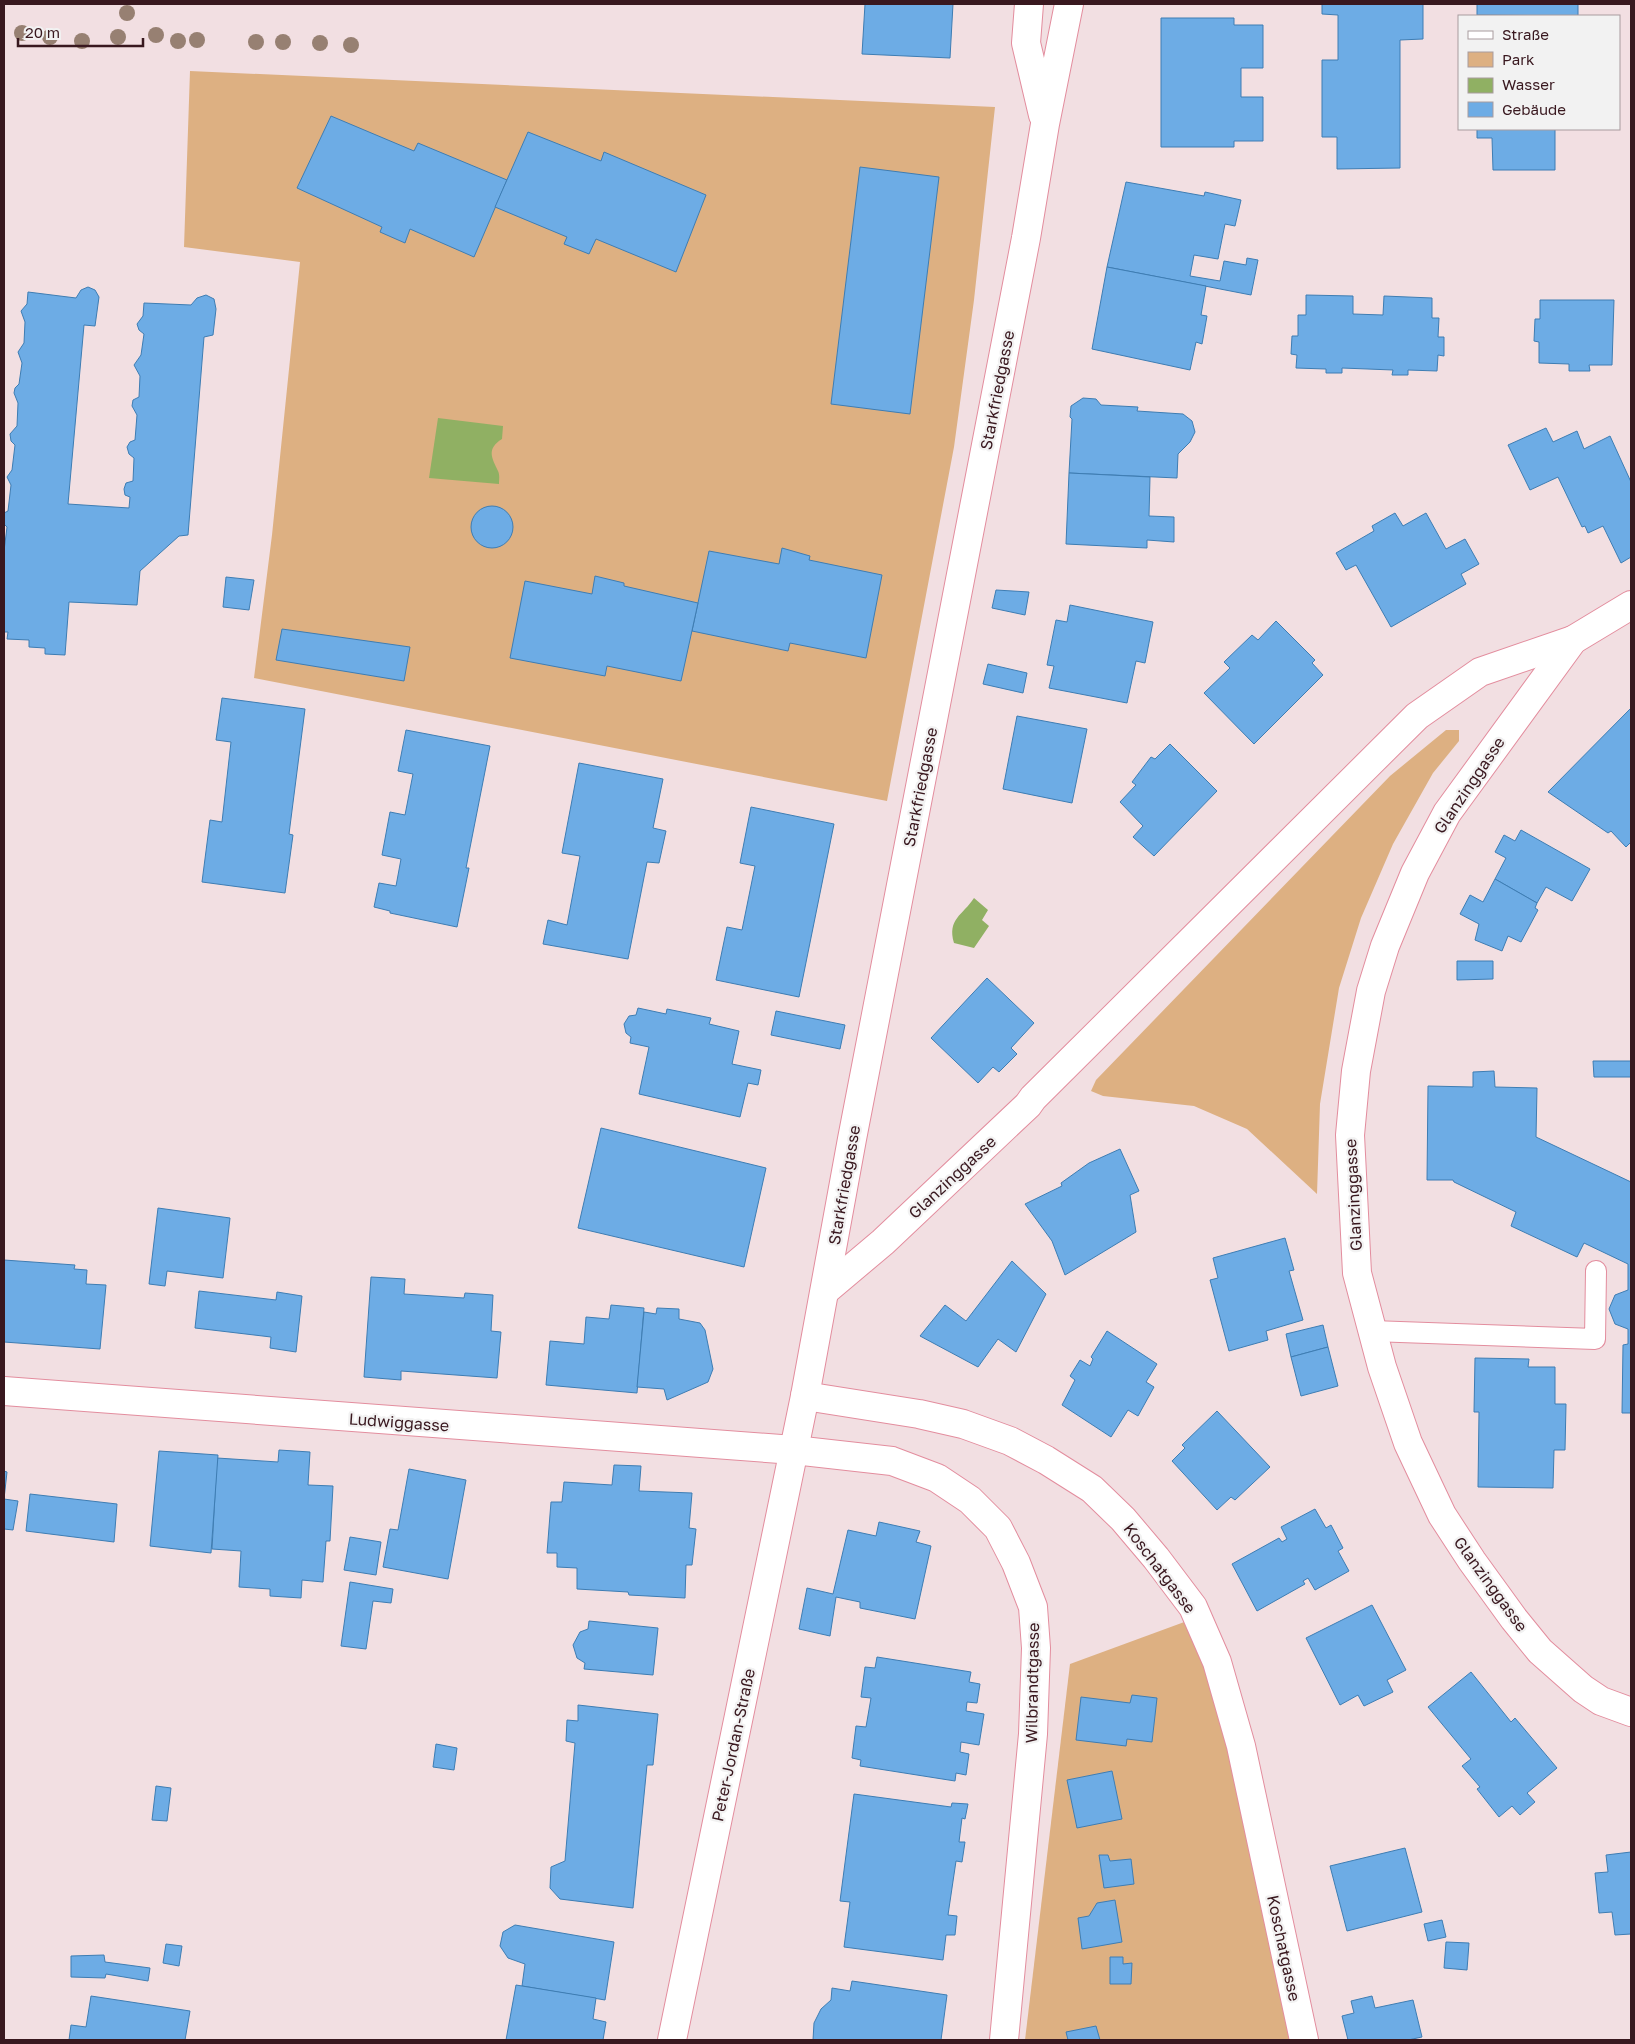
<svg xmlns="http://www.w3.org/2000/svg" width="1635" height="2044" viewBox="0 0 1635 2044" font-family="'Golos Text',sans-serif">
	<rect width="100%" height="100%" fill="#f2dfe2"/>
	<!-- green -->
	<g fill="#ddb082">
		<polygon points="190,71 995,107 974,300 954,447 887,801 254,678 272,535 300,262 184,247"/>
		<polygon points="1446,730 1459,730 1459,741 1433,773 1393,844 1361,918 1339,988 1320,1104 1317,1194 1247,1129 1194,1106 1103,1096 1091,1091 1096,1080 1390,776"/>
		<polygon points="1187,1621 1220,1701 1292,2040 1025,2040 1070,1664"/>
	</g>
	<!-- water -->
	<g fill="#90b063">
		<path d="M 438,418 L 503,426 L 502,439 C 486,449 492,458 498,471 C 500,475 499,480 499,484 L 429,478 Z"/>
		<path d="M 974,898 L 988,910 L 982,920 L 989,926 L 974,948 L 954,943 C 947,919 963,915 974,898 Z"/>
	</g>
	<!-- building -->
	<g fill="#6dace5" stroke="#3e7db3">
		<polygon points="865,4 953,4 950,58 862,54"/>
		<polygon points="1322,4 1423,4 1423,39 1400,40 1400,168 1337,169 1337,137 1322,137 1322,60 1338,60 1338,15 1322,14"/>
		<polygon points="1477,4 1578,4 1578,16 1477,15"/>
		<polygon points="1161,18 1234,18 1234,25 1263,25 1263,68 1241,68 1241,97 1263,97 1263,141 1234,141 1234,147 1161,147"/>
		<polygon points="331,116 414,151 418,143 507,180 474,257 410,229 405,243 380,232 382,227 297,188"/>
		<polygon points="1477,129 1555,129 1555,170 1493,170 1492,138 1477,138"/>
		<polygon points="528,132 601,161 604,152 706,195 676,272 596,239 589,254 564,244 567,237 495,207"/>
		<polygon points="860,167 939,177 910,414 831,404"/>
		<polygon points="1126,182 1204,196 1205,192 1241,200 1235,226 1225,224 1218,259 1194,255 1190,276 1220,281 1224,261 1246,265 1247,258 1258,260 1251,295 1107,267"/>
		<polygon points="1107,267 1206,286 1201,315 1207,316 1202,344 1196,342 1190,370 1092,349"/>
		<polygon points="88,287 95,290 99,297 95,326 84,325 68,504 129,508 130,497 125,495 124,489 126,483 133,481 134,458 129,454 127,447 130,442 135,440 137,415 132,406 133,400 139,397 140,376 134,365 141,355 144,334 139,330 137,324 143,316 144,303 191,305 197,298 206,295 214,299 216,309 213,335 204,337 188,535 179,536 140,571 137,605 69,602 65,655 45,654 45,648 29,647 29,640 7,639 8,632 4,632 4,551 7,527 4,524 4,513 8,511 11,485 7,477 12,470 15,445 11,441 10,434 17,426 18,403 14,393 15,388 19,384 22,363 18,352 24,343 25,322 21,311 27,304 28,292 76,298 81,290"/>
		<polygon points="1306,295 1353,296 1353,314 1383,315 1384,296 1432,298 1432,318 1439,318 1438,337 1444,337 1444,356 1438,355 1437,371 1408,370 1408,375 1392,375 1393,370 1342,368 1342,373 1326,373 1326,369 1296,368 1297,355 1291,354 1292,336 1298,336 1298,315 1306,315"/>
		<polygon points="1540,300 1614,300 1612,365 1589,365 1590,371 1569,371 1569,364 1539,363 1539,342 1534,341 1535,319 1540,319"/>
		<polygon points="1083,398 1096,399 1101,405 1138,407 1137,411 1183,414 1192,421 1195,432 1190,442 1178,454 1177,478 1069,473 1072,419 1070,417 1071,406"/>
		<polygon points="1546,428 1553,442 1577,431 1584,449 1610,436 1631,482 1631,557 1621,563 1603,526 1588,533 1585,526 1582,527 1558,477 1530,490 1508,445"/>
		<polygon points="1069,473 1150,477 1149,516 1174,517 1174,542 1147,540 1147,548 1066,544"/>
		<circle cx="492" cy="527" r="21"/>
		<polygon points="1395,513 1403,526 1426,513 1446,549 1465,539 1479,564 1461,574 1466,584 1391,627 1356,565 1346,570 1336,553 1374,531 1372,526"/>
		<polygon points="782,548 810,556 809,560 882,575 866,658 790,643 788,651 692,631 709,551 779,564"/>
		<polygon points="595,576 624,583 624,586 698,603 681,681 607,666 605,676 510,658 525,581 592,594"/>
		<polygon points="226,577 254,580 249,610 223,607"/>
		<polygon points="996,590 1029,592 1025,615 992,608"/>
		<polygon points="1070,605 1153,622 1145,663 1136,661 1127,703 1049,688 1054,666 1047,665 1056,620 1067,622"/>
		<polygon points="1276,621 1315,660 1312,663 1323,675 1254,744 1204,693 1230,668 1224,662 1252,635 1258,640"/>
		<polygon points="282,629 410,647 404,681 276,660"/>
		<polygon points="988,664 1027,673 1023,693 983,684"/>
		<polygon points="222,698 305,709 289,834 293,835 285,893 202,882 210,820 222,822 231,742 216,740"/>
		<polygon points="1631,708 1631,842 1626,847 1611,831 1608,833 1548,792"/>
		<polygon points="1017,716 1087,729 1072,803 1003,789"/>
		<polygon points="406,730 490,746 466,868 469,868 457,927 390,913 390,911 374,907 379,883 396,886 401,859 382,855 390,812 405,815 413,774 398,771"/>
		<polygon points="1170,744 1217,791 1154,856 1133,837 1143,826 1120,802 1136,785 1132,782 1151,757 1155,759"/>
		<polygon points="579,763 663,779 653,828 666,831 659,863 647,862 628,959 543,944 548,920 567,925 580,856 562,853"/>
		<polygon points="751,807 834,824 799,997 716,980 727,927 742,930 755,866 740,863"/>
		<polygon points="1521,830 1590,869 1572,901 1546,887 1537,903 1495,879 1506,858 1495,852 1504,835 1515,841"/>
		<polygon points="1495,879 1537,903 1535,908 1538,910 1521,942 1508,936 1502,951 1475,940 1479,924 1460,914 1470,895 1483,902"/>
		<polygon points="1457,961 1493,961 1493,979 1457,980"/>
		<polygon points="987,978 1034,1023 1011,1048 1017,1054 999,1072 993,1067 978,1083 931,1038"/>
		<polygon points="638,1008 666,1014 667,1009 711,1018 709,1024 739,1031 732,1064 761,1070 758,1085 748,1083 740,1117 639,1094 649,1047 630,1043 631,1037 626,1033 624,1024 629,1016 636,1015"/>
		<polygon points="776,1011 845,1025 840,1049 771,1035"/>
		<polygon points="1593,1061 1631,1061 1631,1077 1594,1077"/>
		<polygon points="1494,1071 1495,1087 1537,1088 1536,1137 1631,1182 1631,1413 1622,1413 1623,1345 1628,1344 1628,1329 1615,1324 1609,1309 1615,1295 1628,1290 1628,1264 1584,1243 1577,1257 1511,1226 1516,1212 1454,1182 1453,1180 1427,1180 1428,1086 1473,1087 1473,1072"/>
		<polygon points="601,1128 766,1168 744,1267 578,1228"/>
		<polygon points="1120,1149 1139,1191 1130,1195 1136,1232 1065,1275 1052,1241 1025,1204 1062,1186 1061,1183 1089,1163"/>
		<polygon points="158,1208 230,1218 223,1278 167,1271 165,1286 149,1284"/>
		<polygon points="1285,1238 1294,1270 1289,1271 1303,1320 1266,1331 1268,1340 1229,1351 1210,1280 1218,1278 1213,1258"/>
		<polygon points="4,1260 75,1265 74,1269 87,1270 86,1284 106,1285 100,1349 4,1342"/>
		<polygon points="1012,1261 1046,1294 1016,1352 998,1339 978,1367 920,1336 945,1305 966,1321"/>
		<polygon points="371,1277 405,1279 404,1294 464,1298 465,1293 493,1295 491,1331 501,1332 497,1378 401,1371 401,1380 364,1377"/>
		<polygon points="199,1291 276,1300 277,1292 302,1296 296,1352 270,1348 271,1337 195,1328"/>
		<polygon points="611,1305 644,1308 637,1393 546,1385 550,1341 584,1344 586,1317 609,1319"/>
		<polygon points="657,1308 679,1309 679,1319 700,1323 705,1330 713,1369 708,1382 667,1400 664,1389 637,1387 644,1312 656,1314"/>
		<polygon points="1323,1325 1328,1347 1291,1357 1286,1334"/>
		<polygon points="1107,1331 1157,1364 1146,1382 1154,1387 1138,1416 1128,1410 1111,1437 1062,1405 1075,1380 1070,1376 1080,1360 1090,1366 1093,1359 1091,1357"/>
		<polygon points="1328,1347 1338,1386 1301,1396 1291,1357"/>
		<polygon points="1475,1358 1529,1359 1528,1367 1555,1367 1555,1404 1566,1404 1565,1450 1554,1450 1553,1488 1478,1487 1479,1412 1474,1412"/>
		<polygon points="1217,1411 1270,1467 1235,1500 1231,1497 1217,1510 1172,1461 1185,1448 1182,1445"/>
		<polygon points="279,1450 310,1452 308,1485 333,1486 330,1541 326,1541 323,1582 302,1580 301,1598 270,1596 270,1589 239,1587 241,1551 212,1549 217,1458 278,1462"/>
		<polygon points="159,1451 218,1455 211,1553 150,1546"/>
		<polygon points="614,1465 641,1466 639,1491 692,1493 689,1528 696,1529 692,1565 686,1565 685,1598 629,1595 628,1592 577,1589 577,1568 557,1567 557,1553 547,1553 551,1502 562,1502 564,1482 612,1485"/>
		<polygon points="409,1469 466,1480 448,1579 383,1567 390,1529 398,1530"/>
		<polygon points="4,1471 7,1472 4,1499 18,1501 13,1530 4,1529"/>
		<polygon points="30,1494 117,1504 114,1542 26,1531"/>
		<polygon points="1315,1509 1326,1528 1331,1525 1343,1548 1338,1551 1349,1571 1315,1590 1308,1578 1303,1581 1305,1584 1257,1611 1232,1564 1279,1538 1282,1542 1287,1539 1281,1527"/>
		<polygon points="879,1522 920,1531 916,1542 931,1546 915,1619 860,1608 860,1602 836,1597 830,1636 799,1629 807,1588 833,1594 848,1530 876,1536"/>
		<polygon points="350,1537 381,1542 376,1575 344,1570"/>
		<polygon points="350,1582 393,1589 391,1603 373,1601 366,1649 341,1646"/>
		<polygon points="1372,1605 1406,1670 1387,1680 1393,1692 1364,1706 1358,1695 1340,1705 1306,1638"/>
		<polygon points="589,1621 658,1628 653,1675 584,1669 585,1663 577,1658 573,1645 580,1632 588,1629"/>
		<polygon points="877,1657 971,1672 969,1682 980,1684 977,1703 967,1702 966,1711 984,1714 979,1745 961,1742 960,1752 969,1754 966,1775 956,1773 955,1781 860,1766 861,1760 852,1758 856,1726 866,1727 871,1698 861,1697 865,1667 875,1668"/>
		<polygon points="1471,1672 1511,1722 1515,1718 1557,1768 1527,1793 1535,1802 1520,1815 1512,1806 1499,1817 1477,1789 1480,1787 1462,1766 1471,1759 1428,1707"/>
		<polygon points="1132,1695 1157,1698 1152,1742 1127,1739 1126,1746 1076,1740 1081,1697 1130,1703"/>
		<polygon points="578,1705 658,1714 653,1765 647,1765 633,1908 560,1899 550,1888 551,1867 565,1861 575,1743 566,1741 567,1720 578,1721"/>
		<polygon points="436,1744 457,1748 454,1770 433,1767"/>
		<polygon points="1112,1771 1122,1819 1077,1828 1067,1780"/>
		<polygon points="156,1786 171,1788 167,1821 152,1820"/>
		<polygon points="854,1794 951,1807 952,1803 968,1804 965,1819 962,1818 959,1842 965,1842 962,1862 956,1861 948,1915 957,1916 955,1935 946,1935 943,1960 844,1947 850,1902 840,1901"/>
		<polygon points="1405,1848 1422,1912 1347,1931 1330,1866"/>
		<polygon points="1631,1852 1631,1934 1615,1935 1612,1912 1599,1913 1595,1873 1608,1872 1606,1855"/>
		<polygon points="1099,1855 1108,1855 1110,1861 1131,1859 1134,1884 1104,1888"/>
		<polygon points="1115,1900 1122,1942 1082,1949 1078,1918 1089,1916 1097,1903"/>
		<polygon points="1442,1920 1446,1937 1428,1941 1424,1924"/>
		<polygon points="515,1925 614,1942 605,2000 522,1986 525,1964 508,1958 500,1946 503,1932"/>
		<polygon points="1446,1942 1469,1943 1467,1970 1444,1968"/>
		<polygon points="166,1944 182,1946 179,1966 163,1963"/>
		<polygon points="104,1955 105,1962 150,1968 148,1981 106,1974 105,1978 71,1977 71,1956"/>
		<polygon points="1110,1957 1123,1957 1123,1964 1132,1963 1131,1984 1110,1984"/>
		<polygon points="852,1981 947,1995 941,2040 813,2040 814,2023 821,2009 831,2000 832,1988 850,1991"/>
		<polygon points="516,1985 596,1998 593,2019 606,2022 603,2040 506,2040"/>
		<polygon points="91,1996 190,2011 185,2040 69,2040 71,2025 86,2027"/>
		<polygon points="1372,1996 1375,2008 1413,2000 1422,2037 1408,2040 1348,2040 1342,2016 1354,2013 1351,2001"/>
		<polygon points="1096,2026 1100,2040 1068,2040 1066,2032"/>
	</g>
	<g fill="none" stroke-linecap="round" stroke-linejoin="round">
		<!-- lane casing -->
		<g stroke="#e38d9e" stroke-width="22">
			<polyline id="lane" points="1372,1331 1595,1339 1596,1271"/>
		</g>
		<!-- street casing -->
		<g stroke="#e38d9e" stroke-width="30">
			<g id="street">
				<polyline points="1029,4 1026,43 1043,115"/>
				<polyline points="1631,605 1573,640 1447,813 1415,873 1385,946 1371,991 1356,1071 1350,1135 1357,1273 1382,1367 1408,1443 1442,1515 1472,1561 1514,1619 1540,1651 1583,1689 1601,1701 1631,1712"/>
				<polyline points="826,1290 883,1242 1028,1105 1033,1098 1417,716 1480,672 1573,640"/>
				<polyline points="4,1391 794,1450 892,1461 937,1478 970,1500 998,1528 1016,1563 1033,1607 1036,1648 1033,1734 1004,2040"/>
				<polyline points="805,1396 919,1414 963,1424 1010,1441 1046,1460 1092,1489 1123,1519 1156,1558 1193,1607 1217,1662 1241,1746 1304,2040"/>
				<polyline points="672,2040 805,1396 852,1139 1026,238 1045,124 1069,4"/>
			</g>
		</g>
		<!-- lane -->
		<use href="#lane" stroke="#fff" stroke-width="20"/>
		<!-- street -->
		<use href="#street" stroke="#fff" stroke-width="28"/>
	</g>
	<!-- trees -->
	<g fill="#978072">
		<circle cx="127" cy="13" r="8"/>
		<circle cx="22" cy="33" r="8"/>
		<circle cx="156" cy="35" r="8"/>
		<circle cx="50" cy="37" r="8"/>
		<circle cx="118" cy="37" r="8"/>
		<circle cx="197" cy="40" r="8"/>
		<circle cx="82" cy="41" r="8"/>
		<circle cx="178" cy="41" r="8"/>
		<circle cx="256" cy="42" r="8"/>
		<circle cx="283" cy="42" r="8"/>
		<circle cx="320" cy="43" r="8"/>
		<circle cx="351" cy="45" r="8"/>
	</g>
	<g text-anchor="middle" dominant-baseline="central" stroke-width="4.5" stroke-linejoin="round" paint-order="stroke">
		<!-- street labels -->
		<g font-size="16" fill="#39181f" stroke="#f2f2f2">
			<text transform="translate(997 390) rotate(-79)">Starkfriedgasse</text>
			<text transform="translate(1469 785) rotate(-56)">Glanzinggasse</text>
			<text transform="translate(920 787) rotate(-79)">Starkfriedgasse</text>
			<text transform="translate(952 1177) rotate(-43)">Glanzinggasse</text>
			<text transform="translate(844 1185) rotate(-80)">Starkfriedgasse</text>
			<text transform="translate(1353 1195) rotate(-93)">Glanzinggasse</text>
			<text transform="translate(399 1422) rotate(4)">Ludwiggasse</text>
			<text transform="translate(1160 1568) rotate(53)">Koschatgasse</text>
			<text transform="translate(1491 1584) rotate(54)">Glanzinggasse</text>
			<text transform="translate(1032 1683) rotate(-89)">Wilbrandtgasse</text>
			<text transform="translate(733 1745) rotate(-78)">Peter-Jordan-Straße</text>
			<text transform="translate(1284 1948) rotate(78)">Koschatgasse</text>
		</g>
	</g>
	<!-- border -->
	<rect width="1635" height="2044" fill="none" stroke="#39181f" stroke-width="10"/>
	<!-- legend -->
	<rect x="1458" y="15" width="162" height="115" fill="#f2f2f2" stroke="#a89b9e"/>
	<rect x="1468" y="31" width="25" height="8" fill="#ffffff" stroke="#a89b9e"/>
	<text x="1502" y="40" font-size="15" fill="#39181f">Straße</text>
	<rect x="1468" y="52" width="25" height="15" fill="#ddb082" stroke="#a89b9e"/>
	<text x="1502" y="65" font-size="15" fill="#39181f">Park</text>
	<rect x="1468" y="78" width="25" height="15" fill="#90b063" stroke="#a89b9e"/>
	<text x="1502" y="90" font-size="15" fill="#39181f">Wasser</text>
	<rect x="1468" y="102" width="25" height="15" fill="#6dace5" stroke="#a89b9e"/>
	<text x="1502" y="115" font-size="15" fill="#39181f">Gebäude</text>
	<!-- scale -->
	<path d="M18 38v8h125v-8" fill="none" stroke="#39181f" stroke-width="2.5"/>
	<text x="25" y="38" font-size="15" fill="#39181f" stroke="#f2f2f2" stroke-width="4" paint-order="stroke">20 m</text>
</svg>
